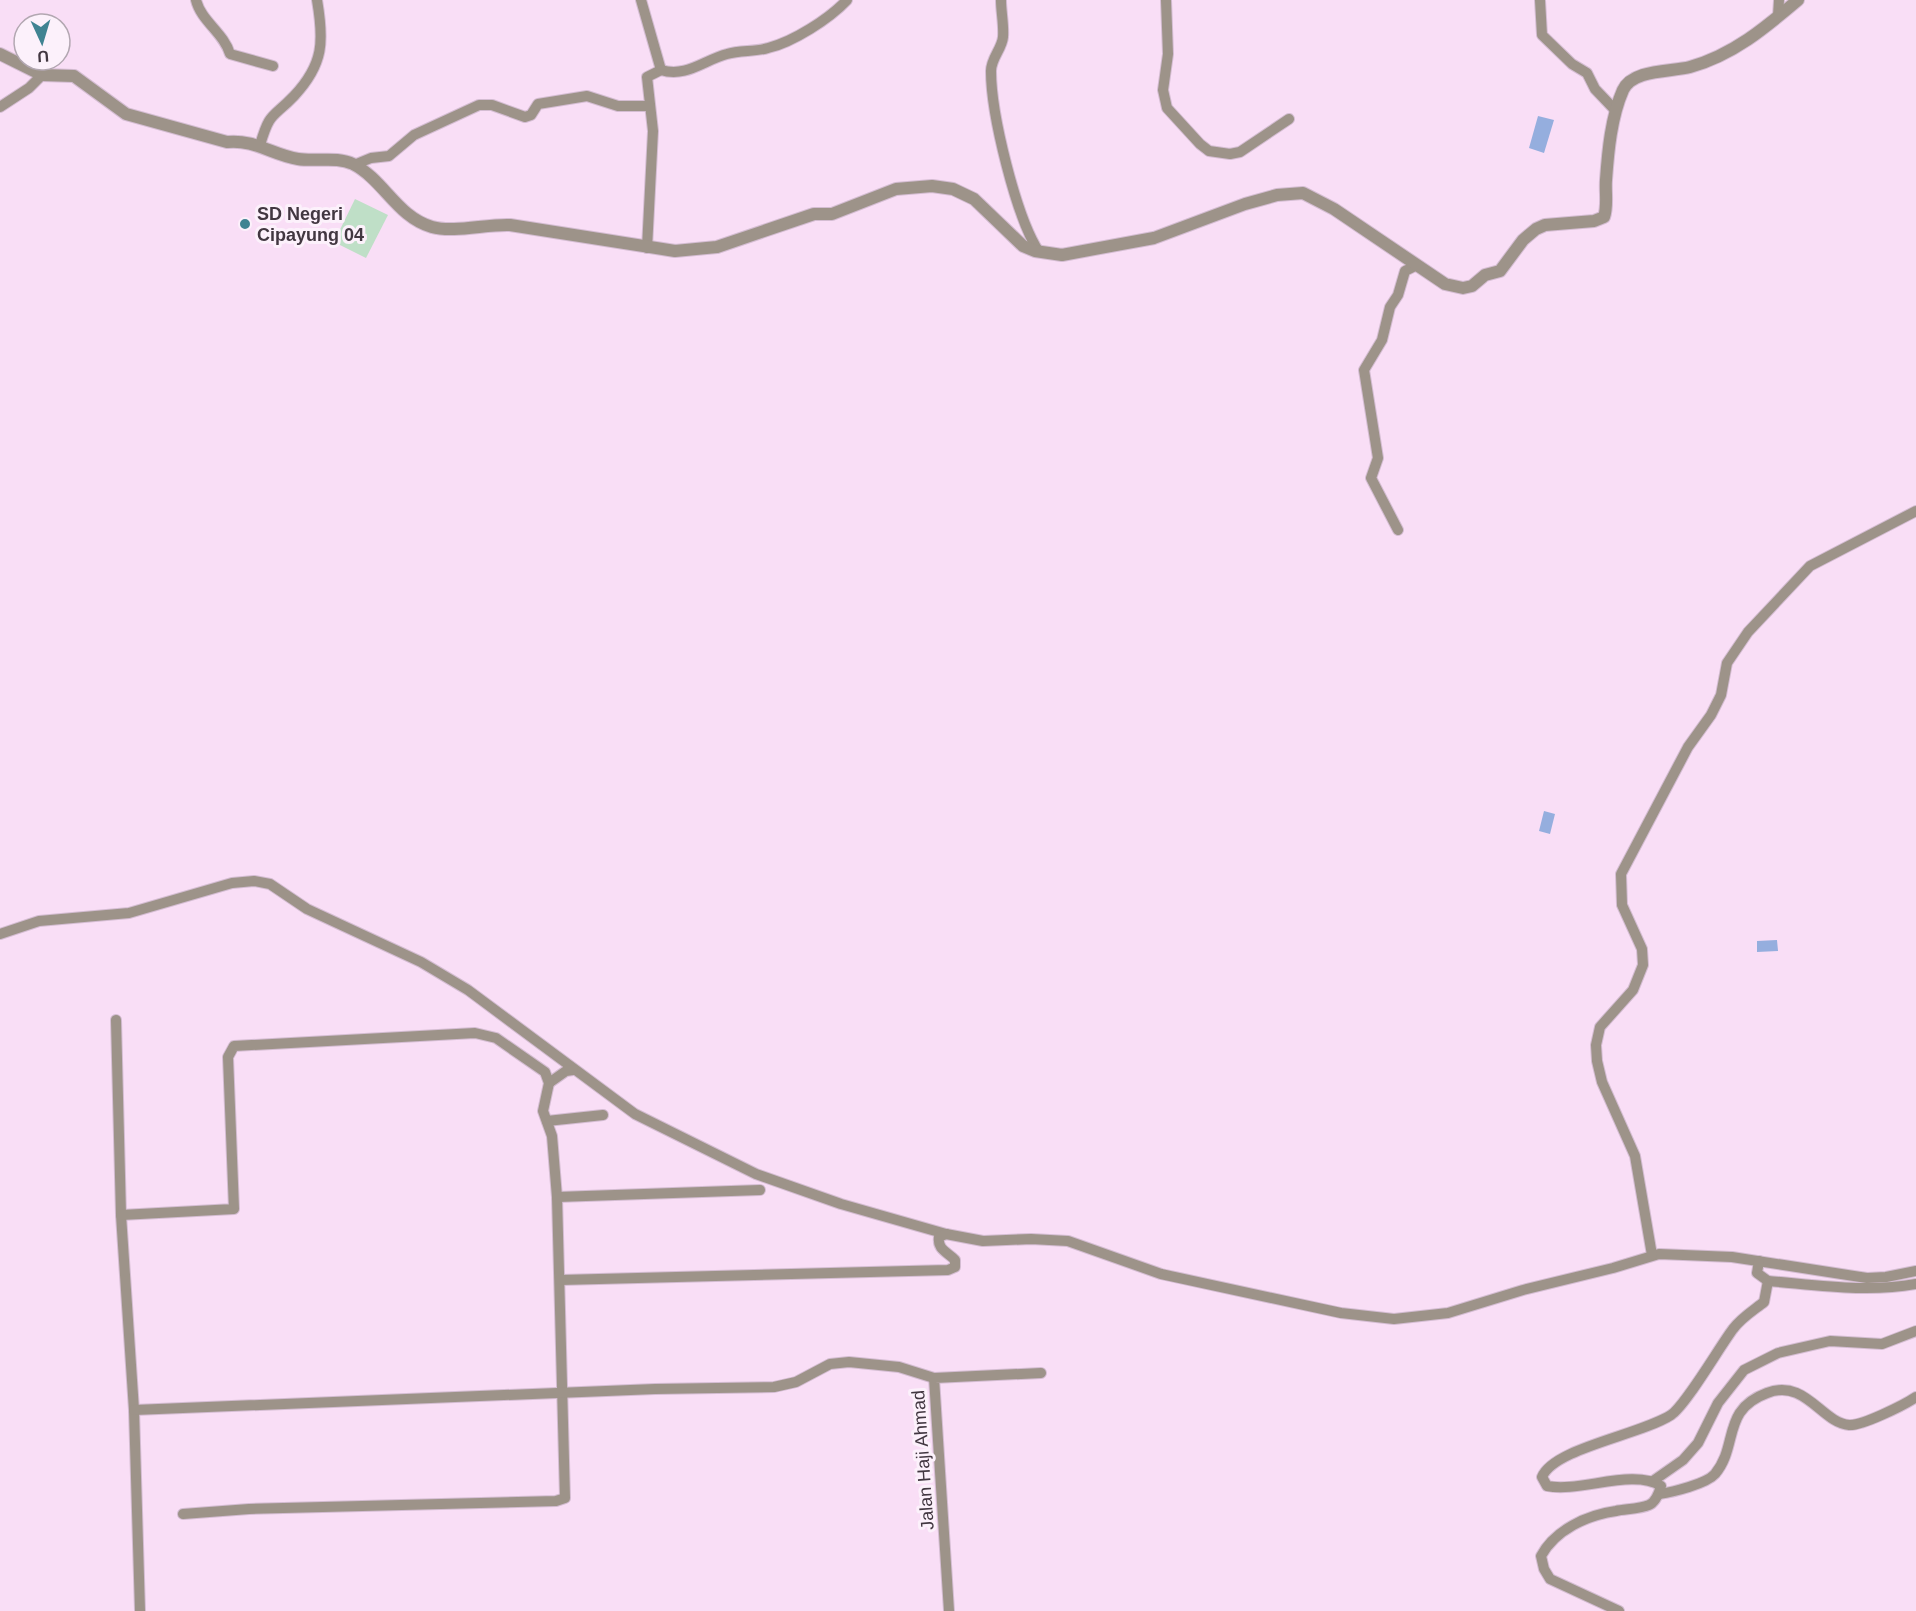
<svg xmlns="http://www.w3.org/2000/svg" width="1916" height="1611" viewBox="0 0 1916 1611" font-family="Helvetica,sans-serif">
	<rect width="100%" height="100%" fill="#f9def6"/>
	<!-- green -->
	<polygon fill="#bfdfc7" points="355,199 388,215 366,258 334,242"/>
	<!-- water -->
	<g fill="#95aede">
		<polygon points="1538,116 1554,120 1544,153 1529,148"/>
		<polygon points="1544,811 1555,814 1550,834 1539,831"/>
		<polygon points="1777,940 1778,951 1757,952 1757,941"/>
	</g>
	<g fill="none" stroke-linecap="round" stroke-linejoin="round">
		<!-- minor casing -->
		<g stroke="#d4bdd2" stroke-width="12">
			<g id="minor">
				<path d="M 196,0 C 201,21 224,33 230,54 L 273,66"/>
				<polyline points="641,0 661,70 647,77 653,131 647,248"/>
				<path d="M 1001,0 C 1001,12 1004,25 1003,37 C 1002,49 991,58 991,71 C 991,114 1016,217 1039,252"/>
				<polyline points="1166,0 1168,54 1163,90 1167,108 1200,144 1209,151 1230,154 1240,152 1289,119"/>
				<polyline points="1540,0 1542,35 1572,64 1587,73 1595,89 1616,111"/>
				<polyline points="1778,16 1779,0"/>
				<path d="M 661,70 C 686,78 704,60 727,54 C 740,50 755,52 768,48 C 793,42 829,19 847,0"/>
				<polyline points="0,107 29,88 42,75"/>
				<path d="M 260,145 C 270,111 272,119 294,96 C 324,64 324,41 317,0"/>
				<polyline points="354,165 371,158 389,156 414,135 479,105 492,105 525,117 531,115 538,104 587,96 618,106 649,106"/>
				<polyline points="1398,530 1371,478 1378,458 1364,370 1382,340 1390,307 1398,295 1405,271 1415,266"/>
				<polyline points="0,934 39,921 129,913 232,883 254,881 270,884 307,909 421,962 468,990 635,1114 756,1174 841,1204 946,1234 983,1241 1031,1239 1068,1241 1161,1274 1341,1313 1394,1319 1448,1313 1523,1290 1613,1268 1659,1254 1732,1257 1867,1278 1886,1277 1916,1271"/>
				<polyline points="116,1020 121,1215 134,1410 140,1611"/>
				<polyline points="549,1083 566,1071 573,1070"/>
				<polyline points="547,1121 603,1115"/>
				<polyline points="557,1197 760,1190"/>
				<polyline points="121,1215 234,1209 228,1057 234,1046 475,1033 496,1038 545,1072 549,1083 543,1111 552,1136 557,1197 565,1498 556,1501 249,1509 183,1514"/>
				<polyline points="1652,1255 1635,1156 1602,1082 1597,1061 1596,1045 1600,1027 1633,990 1643,965 1642,949 1622,905 1621,874 1688,747 1711,715 1721,695 1727,663 1748,632 1810,566 1916,511"/>
				<path d="M 1759,1261 L 1757,1273 L 1768,1281 C 1817,1285 1867,1293 1916,1284"/>
				<path d="M 560,1280 L 948,1270 L 955,1267 L 955,1260 C 948,1252 937,1250 939,1237 L 946,1234"/>
				<polyline points="134,1410 655,1389 774,1387 796,1382 830,1364 849,1362 899,1367 934,1378"/>
				<polyline points="1653,1481 1683,1460 1698,1443 1718,1403 1744,1370 1778,1353 1830,1341 1882,1344 1916,1331"/>
				<path d="M 1659,1494 C 1673,1492 1706,1484 1715,1474 C 1739,1445 1721,1410 1767,1393 C 1805,1378 1822,1423 1849,1425 C 1862,1426 1904,1405 1916,1397"/>
				<polyline points="949,1611 934,1378 1041,1373"/>
				<path d="M 1619,1611 L 1550,1579 L 1544,1569 L 1541,1556 C 1555,1530 1587,1515 1616,1511 C 1625,1509 1640,1509 1649,1505 C 1656,1502 1659,1493 1661,1486 C 1633,1468 1579,1493 1547,1486 L 1542,1477 C 1554,1448 1640,1435 1671,1415 C 1686,1405 1720,1346 1733,1329 C 1741,1318 1754,1310 1764,1302 L 1768,1281"/>
			</g>
		</g>
		<!-- tertiary casing -->
		<g stroke="#d4bdd2" stroke-width="14">
			<path id="tertiary" d="M 0,54 L 42,75 L 74,76 L 126,114 L 227,142 C 254,139 273,155 298,159 C 316,162 337,156 353,164 C 384,180 397,217 432,227 C 454,233 486,224 510,225 L 675,251 L 717,247 L 814,214 L 832,214 L 896,189 L 932,186 L 953,189 L 974,199 L 1023,246 L 1035,251 L 1062,255 L 1154,238 L 1245,204 L 1277,195 L 1303,193 L 1334,209 L 1445,284 L 1463,288 L 1472,286 L 1485,275 L 1500,271 L 1523,240 L 1536,229 L 1545,225 L 1594,221 L 1604,217 C 1608,206 1605,192 1606,180 C 1608,152 1611,117 1623,90 C 1633,69 1671,72 1690,67 C 1733,55 1765,28 1798,0"/>
		</g>
		<!-- minor -->
		<use href="#minor" stroke="#9d9389" stroke-width="10"/>
		<!-- tertiary -->
		<use href="#tertiary" stroke="#9d9389" stroke-width="12"/>
	</g>
	<!-- markers -->
	<circle fill="#408392" stroke="#fcf1fb" stroke-width="2" cx="245" cy="224" r="6"/>
	<g text-anchor="middle" dominant-baseline="central" stroke-width="6" stroke-linejoin="round" paint-order="stroke">
		<!-- poi labels -->
		<g font-size="18" font-weight="bold" fill="#423741" stroke="#fcf1fb" text-anchor="start">
			<text x="257" y="214">SD Negeri<tspan x="257" dy="21">Cipayung 04</tspan></text>
		</g>
		<!-- street labels -->
		<g font-size="18" fill="#423741" stroke="#fcf1fb">
			<text transform="translate(923 1460) rotate(-94)">Jalan Haji Ahmad</text>
		</g>
	</g>
	<!-- north arrow -->
	<g transform="translate(42 42) rotate(176)"><circle r="28" fill="#fcf1fb" stroke="#b2a7b1" stroke-width="1.5"/>
	<path d="M0-4.5L10 22L0 15L-10 22Z" fill="#408392"/>
	<text y="-9" font-size="16" font-weight="bold" text-anchor="middle" fill="#423741">U</text>
	</g>
</svg>
